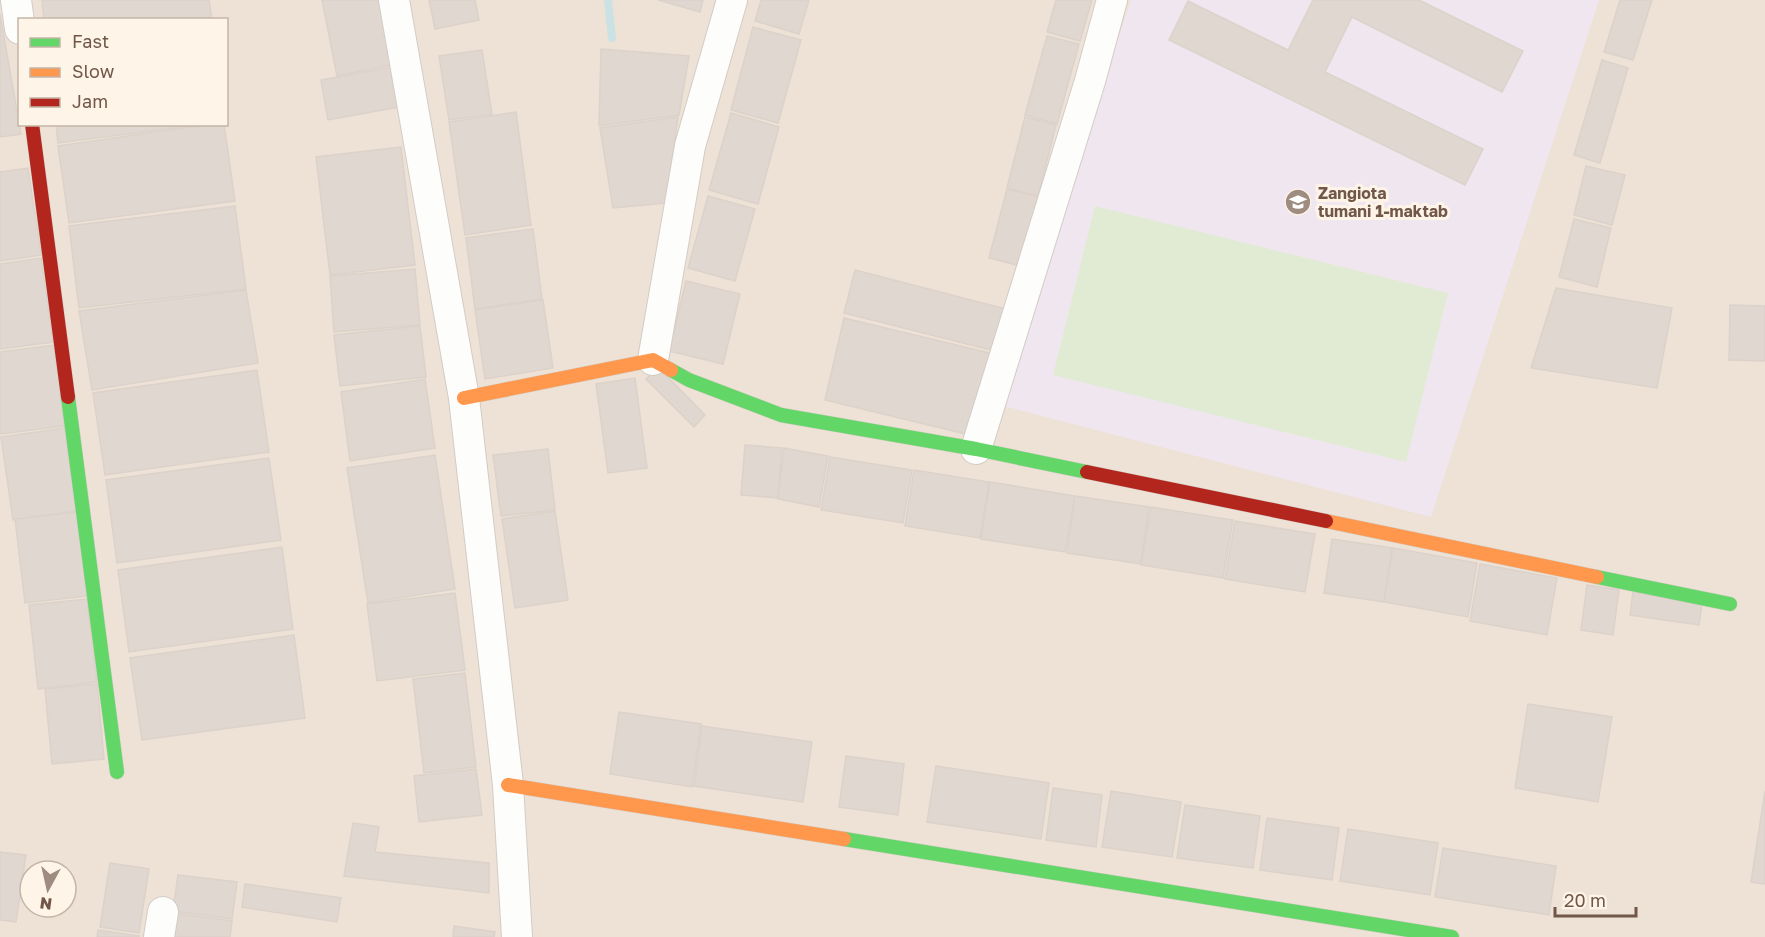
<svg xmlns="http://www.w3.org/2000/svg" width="1765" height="937" viewBox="0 0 1765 937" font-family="'Golos Text',sans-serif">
	<rect width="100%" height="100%" fill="#f4efe8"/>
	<!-- residential -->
	<path fill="#ede2d5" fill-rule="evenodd" d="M 0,0 L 1765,0 L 1765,937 L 0,937 ZM 20,20 L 226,20 L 226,124 L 20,124 ZM 30,871 L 66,871 L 66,907 L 30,907 Z"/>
	<!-- education -->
	<polygon fill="#f0e6f0" points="1131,0 1599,0 1431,517 996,404"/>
	<!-- garden -->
	<polygon fill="#e1ebd3" points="1095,206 1448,293 1406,462 1053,375"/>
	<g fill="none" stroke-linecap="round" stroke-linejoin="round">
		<!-- stream -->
		<polyline stroke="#cae2e4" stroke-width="8" points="608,0 612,38"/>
	</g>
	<!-- building -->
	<g fill="#e0d7d0" stroke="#dcd2ca" stroke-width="1.5">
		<polygon points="42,0 209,0 212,20 44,20"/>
		<polygon points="322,0 380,0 393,65 337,76"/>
		<polygon points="429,0 475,0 479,20 435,29"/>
		<polygon points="658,0 703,0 700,12"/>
		<polygon points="761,0 809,0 799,34 755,21"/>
		<polygon points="1056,0 1092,0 1080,41 1047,32"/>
		<polygon points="1313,0 1419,0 1523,51 1502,92 1352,17 1325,72 1483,149 1465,185 1169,40 1188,1 1288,50"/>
		<polygon points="1620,0 1652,0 1633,60 1604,52"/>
		<polygon points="0,14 21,134 0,137"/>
		<polygon points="753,27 801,40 778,123 731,110"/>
		<polygon points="1047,36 1079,44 1057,124 1025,115"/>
		<polygon points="601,49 689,56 679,115 599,126"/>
		<polygon points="482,50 492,114 449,120 439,56"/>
		<polygon points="1602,60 1628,68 1600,163 1574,155"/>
		<polygon points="393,67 400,107 328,120 321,80"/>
		<polygon points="516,112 531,225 465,235 449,122"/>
		<polygon points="731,113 779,127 758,204 709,190"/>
		<polygon points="678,117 666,203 613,208 600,128"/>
		<polygon points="1025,117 1056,125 1038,196 1007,188"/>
		<polygon points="56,124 206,124 58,143"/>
		<polygon points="213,124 224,124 235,201 69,223 58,146"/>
		<polygon points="401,147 415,265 330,275 316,157"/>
		<polygon points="1586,166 1625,175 1612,225 1574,215"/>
		<polygon points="28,168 41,255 0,261 0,172"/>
		<polygon points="1007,189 1038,197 1020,266 989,258"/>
		<polygon points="708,196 755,209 735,281 688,268"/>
		<polygon points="235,206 246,289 79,308 69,226"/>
		<polygon points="1574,219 1611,228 1597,287 1559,277"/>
		<polygon points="533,229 542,299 475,309 466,238"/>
		<polygon points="41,258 53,342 0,349 0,264"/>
		<polygon points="415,269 420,325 334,332 330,276"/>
		<polygon points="855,270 1006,309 995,351 844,313"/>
		<polygon points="686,281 740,294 723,364 669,351"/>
		<polygon points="1556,288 1672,308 1657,388 1531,368"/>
		<polygon points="246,290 258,363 92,390 79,311"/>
		<polygon points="543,300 553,368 485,379 475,310"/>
		<polygon points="1730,305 1765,306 1765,361 1729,360"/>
		<polygon points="844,318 994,354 974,436 825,400"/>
		<polygon points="420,326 426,377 340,386 334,335"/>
		<polygon points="54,345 64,426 0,434 0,352"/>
		<polygon points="659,368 705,415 694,427 646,379"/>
		<polygon points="257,370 269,452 105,475 93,393"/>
		<polygon points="635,378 647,468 608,473 596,384"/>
		<polygon points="425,379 435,448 350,461 341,392"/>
		<polygon points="65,428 77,511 13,520 1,437"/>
		<polygon points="745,445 782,448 778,498 741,495"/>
		<polygon points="784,448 828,456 819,507 778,499"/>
		<polygon points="548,449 555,510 501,516 493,455"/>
		<polygon points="435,455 455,589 368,603 347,468"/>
		<polygon points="830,457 912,470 903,523 821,510"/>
		<polygon points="269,458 281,540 117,563 106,480"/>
		<polygon points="914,470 989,482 980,538 905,526"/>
		<polygon points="990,482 1075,496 1065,552 981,539"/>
		<polygon points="1075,496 1149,507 1141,564 1067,553"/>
		<polygon points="1151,507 1233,520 1223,578 1141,565"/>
		<polygon points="555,511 568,600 515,608 502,519"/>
		<polygon points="77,512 87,596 25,603 15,519"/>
		<polygon points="1235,521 1315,534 1305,592 1225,579"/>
		<polygon points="1332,539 1392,548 1384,602 1324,593"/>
		<polygon points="282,547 293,629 129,652 118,570"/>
		<polygon points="1393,548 1477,563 1468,617 1384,602"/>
		<polygon points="1480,564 1557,578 1547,635 1470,621"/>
		<polygon points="1587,585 1619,590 1613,635 1581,630"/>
		<polygon points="1633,592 1702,603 1699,625 1630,615"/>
		<polygon points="455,593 465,670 377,681 367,604"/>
		<polygon points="87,599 97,682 38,689 29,605"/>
		<polygon points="294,635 305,718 142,740 130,658"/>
		<polygon points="465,673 476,767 424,773 413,679"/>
		<polygon points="97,684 104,759 52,764 45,689"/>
		<polygon points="1528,704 1612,717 1598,802 1515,788"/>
		<polygon points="619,712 701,724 692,787 610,774"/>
		<polygon points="702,726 812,742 803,802 694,786"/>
		<polygon points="846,756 904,764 898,815 839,807"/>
		<polygon points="936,766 1049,783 1041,839 927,822"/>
		<polygon points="476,769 482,815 419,822 414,776"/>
		<polygon points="1053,788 1102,795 1096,847 1046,840"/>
		<polygon points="1111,791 1181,802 1172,857 1102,847"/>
		<polygon points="1765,791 1765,884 1751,882"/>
		<polygon points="1185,805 1260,816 1253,868 1177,858"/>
		<polygon points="1267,818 1339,828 1332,880 1260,870"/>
		<polygon points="353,823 379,827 375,852 489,863 489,893 344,876"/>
		<polygon points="1348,829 1438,843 1430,895 1340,881"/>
		<polygon points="1443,848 1556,866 1549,915 1435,897"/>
		<polygon points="0,852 26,855 16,922 0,920"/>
		<polygon points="110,863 149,869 139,933 100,927"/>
		<polygon points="178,875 237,882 232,919 173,911"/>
		<polygon points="245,884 341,898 337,922 242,907"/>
		<polygon points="173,913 232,921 230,937 169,937"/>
		<polygon points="454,926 495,932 494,937 453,937"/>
		<polygon points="98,930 139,936 139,937 97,937"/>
	</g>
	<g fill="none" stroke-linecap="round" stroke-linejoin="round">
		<!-- street casing -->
		<g stroke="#d2ccc5" stroke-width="32">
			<g id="street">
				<polyline points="16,0 20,29"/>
				<polyline points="394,0 464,398 508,785 517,937"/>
				<polyline points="653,360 690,146 732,0"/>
				<polyline points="976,449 1090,81 1112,0"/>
				<polyline points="159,937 163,912"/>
			</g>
		</g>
		<!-- fast casing -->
		<g stroke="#d3cbc4" stroke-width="15">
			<g id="fast">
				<polyline points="671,370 689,380 781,415 976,449 1087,472"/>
				<polyline points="68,397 117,772"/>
				<polyline points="1597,577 1730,604"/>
				<polyline points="844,839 1452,937"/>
			</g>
		</g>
		<!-- slow casing -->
		<g stroke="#d3cbc4" stroke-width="15">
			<g id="slow">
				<polyline points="464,398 653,360 671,370"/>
				<polyline points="1326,521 1597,577"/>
				<polyline points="508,785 844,839"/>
			</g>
		</g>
		<!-- jam casing -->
		<g stroke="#d3cbc4" stroke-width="15">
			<g id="jam">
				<polyline points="32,124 68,397"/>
				<polyline points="1087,472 1326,521"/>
			</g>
		</g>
		<!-- street -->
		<use href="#street" stroke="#fdfdfc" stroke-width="30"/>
		<!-- fast -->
		<use href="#fast" stroke="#63d668" stroke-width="14"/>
		<!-- slow -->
		<use href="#slow" stroke="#ff974d" stroke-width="14"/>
		<!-- jam -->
		<use href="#jam" stroke="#b3261e" stroke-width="14"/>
	</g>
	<!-- icons -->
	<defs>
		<g id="school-disc" transform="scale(1.35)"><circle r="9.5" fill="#9e8c81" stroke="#fef4e7"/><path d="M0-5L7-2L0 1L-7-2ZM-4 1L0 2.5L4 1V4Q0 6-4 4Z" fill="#fff"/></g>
	</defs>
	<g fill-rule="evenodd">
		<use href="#school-disc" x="1298" y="202"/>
	</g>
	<g text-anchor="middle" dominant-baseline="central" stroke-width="6" stroke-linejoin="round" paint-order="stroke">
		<!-- poi labels -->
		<g font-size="16" font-weight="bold" fill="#70574a" stroke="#fef4e7" text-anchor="start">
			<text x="1318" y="193">Zangiota<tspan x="1318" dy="18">tumani 1-maktab</tspan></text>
		</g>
	</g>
	<!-- legend -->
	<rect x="18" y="18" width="210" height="108" fill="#fef4e7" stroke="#c5b5a8" stroke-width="1.5"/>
	<rect x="30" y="38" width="30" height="9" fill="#63d668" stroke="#c5b5a8" stroke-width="1.5"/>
	<text x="72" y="48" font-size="18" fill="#70574a">Fast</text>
	<rect x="30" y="68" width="30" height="9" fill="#ff974d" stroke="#c5b5a8" stroke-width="1.5"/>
	<text x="72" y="78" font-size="18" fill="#70574a">Slow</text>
	<rect x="30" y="98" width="30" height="9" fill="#b3261e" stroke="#c5b5a8" stroke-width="1.5"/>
	<text x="72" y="108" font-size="18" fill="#70574a">Jam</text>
	<!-- north arrow -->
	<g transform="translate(48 889) rotate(188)"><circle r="28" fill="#fef4e7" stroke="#c5b5a8" stroke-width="1.5"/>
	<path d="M0-4.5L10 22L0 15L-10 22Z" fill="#9e8c81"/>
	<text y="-9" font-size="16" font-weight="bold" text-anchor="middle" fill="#70574a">N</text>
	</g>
	<!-- scale -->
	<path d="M1555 907v9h81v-9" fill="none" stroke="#70574a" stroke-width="3"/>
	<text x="1564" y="907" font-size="18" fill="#70574a" stroke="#fef4e7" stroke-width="4.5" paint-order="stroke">20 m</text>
</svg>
